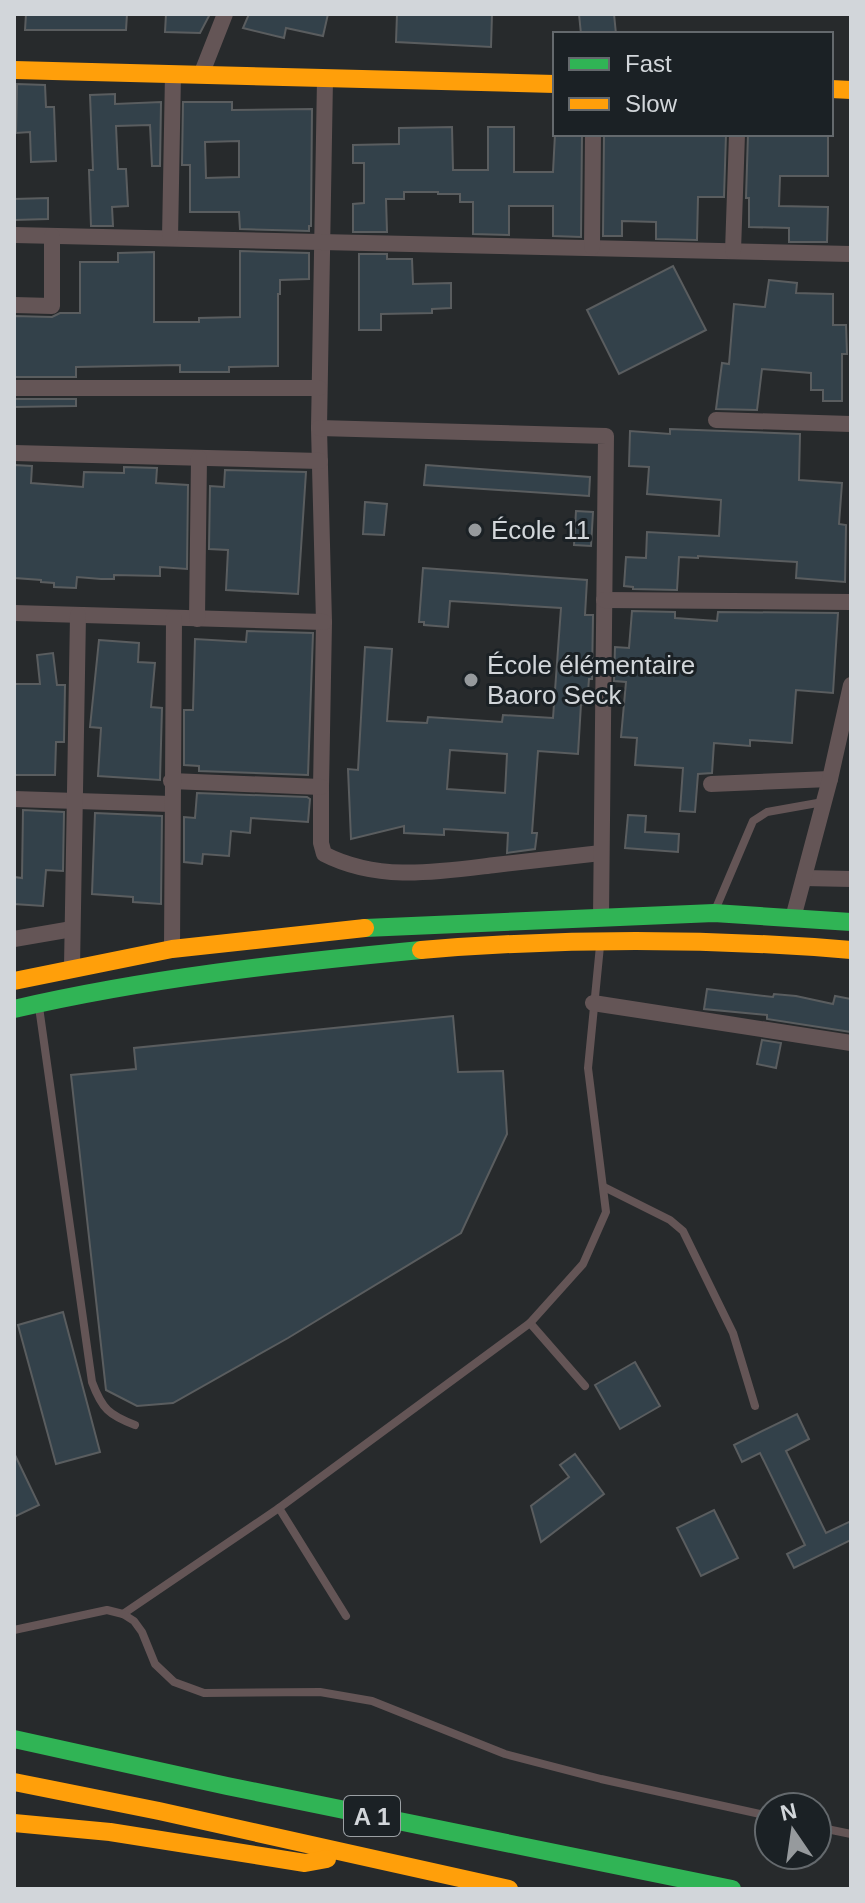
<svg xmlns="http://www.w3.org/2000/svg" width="865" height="1903" viewBox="0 0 865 1903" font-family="Helvetica,sans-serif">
	<rect width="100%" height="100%" fill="#272a2c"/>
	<!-- building -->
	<g fill="#33414a" stroke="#5a5d5f" stroke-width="2" fill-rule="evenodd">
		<polygon points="26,14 127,14 126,30 25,30"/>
		<polygon points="166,14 210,14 200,33 165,32"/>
		<polygon points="249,14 328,14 323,36 286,28 284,38 243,28"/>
		<polygon points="397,14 492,14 491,47 396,42"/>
		<polygon points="579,14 614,14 616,34 581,34"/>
		<polygon points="17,84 45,85 46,107 54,107 56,161 31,162 30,132 16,133"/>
		<polygon points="115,94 115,104 161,102 160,166 152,166 150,125 116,126 118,169 126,169 128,206 112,207 113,226 91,226 89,170 93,170 90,95"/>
		<path d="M 183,102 L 232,102 L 232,110 L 312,109 L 311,226 L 309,226 L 309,231 L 240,229 L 239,212 L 190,212 L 190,165 L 182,165 ZM 239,141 L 239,177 L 206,178 L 205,142 Z"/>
		<polygon points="452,127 453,170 488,170 488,127 514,127 514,172 553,172 555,134 582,134 581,237 553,236 553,206 509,206 509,235 473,234 473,202 460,202 460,194 438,194 438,192 404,192 404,199 386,199 387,232 353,232 353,204 364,203 364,163 353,163 353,145 399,144 399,128"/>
		<polygon points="604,134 726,134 724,197 698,197 697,240 656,239 656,222 622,221 622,236 603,236"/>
		<polygon points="748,134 828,134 828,176 780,176 779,206 828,207 827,242 789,242 789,228 749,227 749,198 746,198"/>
		<polygon points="48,198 48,219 14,220 14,199"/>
		<polygon points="240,251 309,253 309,279 280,280 280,294 278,294 278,366 229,367 229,372 180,372 180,365 76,367 76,377 14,377 14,316 52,317 60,313 80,313 80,262 118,262 118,253 154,252 154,322 199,322 199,318 240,317"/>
		<polygon points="359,254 387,254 387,259 412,259 413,284 451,283 451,308 432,309 432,313 381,314 381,330 359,330"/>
		<polygon points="673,266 706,330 619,374 587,310"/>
		<polygon points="769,280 797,283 796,293 833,294 833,325 846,325 847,354 842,354 842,401 823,401 823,390 811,390 811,373 762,369 757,410 716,409 722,363 729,364 734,304 765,307"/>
		<polygon points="14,399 76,399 76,406 14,407"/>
		<polygon points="670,429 800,434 799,480 842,483 839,524 846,525 845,582 796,578 797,562 698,556 698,558 679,557 677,590 633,589 633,587 624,586 626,557 646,558 647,532 719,536 721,500 647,494 649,467 629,466 630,431 670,434"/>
		<polygon points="14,465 32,466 31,483 83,487 84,472 124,473 124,467 157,468 156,483 188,485 187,569 160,567 160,576 114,575 114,579 101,579 77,577 76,588 54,587 54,583 41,582 41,580 15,578"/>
		<polygon points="426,465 590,477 589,496 424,485"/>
		<polygon points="225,470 306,472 298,594 226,590 228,550 209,549 210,486 224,487"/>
		<polygon points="365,502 387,504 384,535 363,534"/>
		<polygon points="576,511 593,512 591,546 574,545"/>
		<path d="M 423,568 L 587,580 L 585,615 L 593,615 L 592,679 L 589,679 L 587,705 L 581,704 L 578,754 L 538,751 L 532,833 L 537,833 L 535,849 L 507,853 L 508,833 L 444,829 L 444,835 L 404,833 L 404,826 L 351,839 L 348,769 L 358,770 L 365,647 L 392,649 L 387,721 L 427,723 L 428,717 L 502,722 L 503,715 L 553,718 L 561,608 L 450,601 L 448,627 L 424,625 L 424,622 L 419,622 ZM 450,750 L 507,754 L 505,793 L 447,789 Z"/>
		<polygon points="632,611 675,612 675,618 717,621 718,612 838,613 833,693 796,690 792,743 750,740 750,746 714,743 712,773 698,774 695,812 680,811 683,768 635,765 637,738 621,737 626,682 614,681 615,647 629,648"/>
		<polygon points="247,631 313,633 308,775 199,771 199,766 184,765 184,710 193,710 195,639 246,642"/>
		<polygon points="99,640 139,643 138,662 155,663 151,707 162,708 160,780 98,776 101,728 90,727"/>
		<polygon points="53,653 57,685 65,685 64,742 56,742 55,775 14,775 14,684 40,684 37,655"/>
		<polygon points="197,793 307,797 310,799 308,822 251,818 250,833 231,831 229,856 203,854 202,864 184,862 184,817 195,818"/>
		<polygon points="23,810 64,812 63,871 46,870 43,906 14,904 14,877 22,878"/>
		<polygon points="95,813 162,816 161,904 133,902 133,897 92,894"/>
		<polygon points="628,815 646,816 645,832 679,834 678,852 625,848"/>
		<polygon points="707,989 773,997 774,994 796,996 833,1004 835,996 851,999 851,1032 767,1019 767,1015 704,1009"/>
		<polygon points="453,1016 458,1072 503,1071 507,1134 461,1233 288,1338 173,1403 137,1406 106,1390 71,1075 136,1069 134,1048"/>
		<polygon points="762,1040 781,1043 776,1068 757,1064"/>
		<polygon points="63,1312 100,1452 56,1464 18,1325"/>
		<polygon points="635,1362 660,1406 620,1429 595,1385"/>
		<polygon points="797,1414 809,1439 786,1451 826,1533 851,1521 851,1540 794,1568 787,1554 805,1545 760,1453 742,1462 734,1445"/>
		<polygon points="14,1453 39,1505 14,1517"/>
		<polygon points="575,1454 604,1494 541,1542 531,1506 569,1477 560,1465"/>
		<polygon points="714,1510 738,1558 701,1576 677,1528"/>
	</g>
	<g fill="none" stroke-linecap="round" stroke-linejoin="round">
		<!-- lane -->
		<g stroke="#645556" stroke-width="8">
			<polyline points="716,908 753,821 767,812 823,802"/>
			<path d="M 39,1007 L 92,1382 C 102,1409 109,1415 135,1425"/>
			<polyline points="604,1187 670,1220 683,1231 733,1333 755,1406"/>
			<polyline points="530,1323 585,1386"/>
			<polyline points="279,1508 346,1616"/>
			<polyline points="123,1614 279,1508 530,1323 583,1264 606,1212 588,1068 600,946"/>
			<polyline points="14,1630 107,1610 123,1614 134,1621 142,1632 155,1664 174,1682 204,1693 320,1692 372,1701 505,1754 601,1779 769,1816"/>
			<polyline points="817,1827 851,1834"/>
		</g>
		<!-- street -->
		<g stroke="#645556" stroke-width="16">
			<polyline points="201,75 225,14"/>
			<path d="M 325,79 L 319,428 L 324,622 L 321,787 L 321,843 L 324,854 C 378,882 438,872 495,865 C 531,861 566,857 601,853"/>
			<polyline points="14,235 851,254"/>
			<polyline points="170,238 173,74"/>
			<polyline points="592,247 593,134"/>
			<polyline points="733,251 737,134"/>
			<polyline points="14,305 52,306 52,236"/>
			<polyline points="14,388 319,388"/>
			<polyline points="716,420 851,424"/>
			<polyline points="319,428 606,436 601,917"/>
			<polyline points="14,453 320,461"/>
			<polyline points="604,600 851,602"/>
			<polyline points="14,613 324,622"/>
			<polyline points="197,619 199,458"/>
			<polyline points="171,781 321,787"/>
			<polyline points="711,784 830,779"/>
			<polyline points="14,799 171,804"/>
			<polyline points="804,878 851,879"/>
			<polyline points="793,918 830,779 851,685"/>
			<polyline points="14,939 72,929"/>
			<polyline points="172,949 174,618"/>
			<polyline points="72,967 78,615"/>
			<polyline points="593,1003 851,1043"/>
		</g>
		<!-- fast -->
		<g stroke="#30b455" stroke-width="18">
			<polyline points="365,928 714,913 851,922"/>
			<path d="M 14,1009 C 148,978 284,963 421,950"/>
			<polyline points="14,1739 227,1786 732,1889"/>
		</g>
		<!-- slow -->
		<g stroke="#ff9f0a" stroke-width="18">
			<polyline points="14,70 555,84"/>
			<polyline points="831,89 851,90"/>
			<path d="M 421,950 C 564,938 707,938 851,950"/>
			<polyline points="14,981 172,949 365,928"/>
			<polyline points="14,1782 159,1811 509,1889"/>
			<polyline points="14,1823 110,1832 305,1863 327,1859"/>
		</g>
	</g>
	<!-- markers -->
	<g fill="#969a9d" stroke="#1b2125" stroke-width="3">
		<circle cx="475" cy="530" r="8"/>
		<circle cx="471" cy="680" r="8"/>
	</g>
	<g text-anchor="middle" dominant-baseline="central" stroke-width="6" stroke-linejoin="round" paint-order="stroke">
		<!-- shield labels -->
		<rect fill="#1b2125" stroke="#9ba0a4" stroke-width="2" x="344" y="1796" width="56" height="40" rx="6"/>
		<g font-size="24" font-weight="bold" fill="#d2d6da">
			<text x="372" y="1816">A 1</text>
		</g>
		<!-- poi labels -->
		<g font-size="26" fill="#d2d6da" stroke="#1b2125" text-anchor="start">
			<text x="491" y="530">École 11</text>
			<text x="487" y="665">École élémentaire<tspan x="487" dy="30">Baoro Seck</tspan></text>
		</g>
	</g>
	<!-- border -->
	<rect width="865" height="1903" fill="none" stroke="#d2d6da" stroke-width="32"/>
	<!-- legend -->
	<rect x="553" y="32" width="280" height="104" fill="#1b2125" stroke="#64696d" stroke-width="2"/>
	<rect x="569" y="58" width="40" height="12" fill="#30b455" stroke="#64696d" stroke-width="2"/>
	<text x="625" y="72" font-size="24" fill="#d2d6da">Fast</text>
	<rect x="569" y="98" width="40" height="12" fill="#ff9f0a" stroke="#64696d" stroke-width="2"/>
	<text x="625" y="112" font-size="24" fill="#d2d6da">Slow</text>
	<!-- north arrow -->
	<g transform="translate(793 1831) rotate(347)"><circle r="38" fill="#1b2125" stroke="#64696d" stroke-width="2"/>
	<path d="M0-6L14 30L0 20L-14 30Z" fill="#969a9d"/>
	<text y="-12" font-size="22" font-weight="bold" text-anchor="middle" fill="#d2d6da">N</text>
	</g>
</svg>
